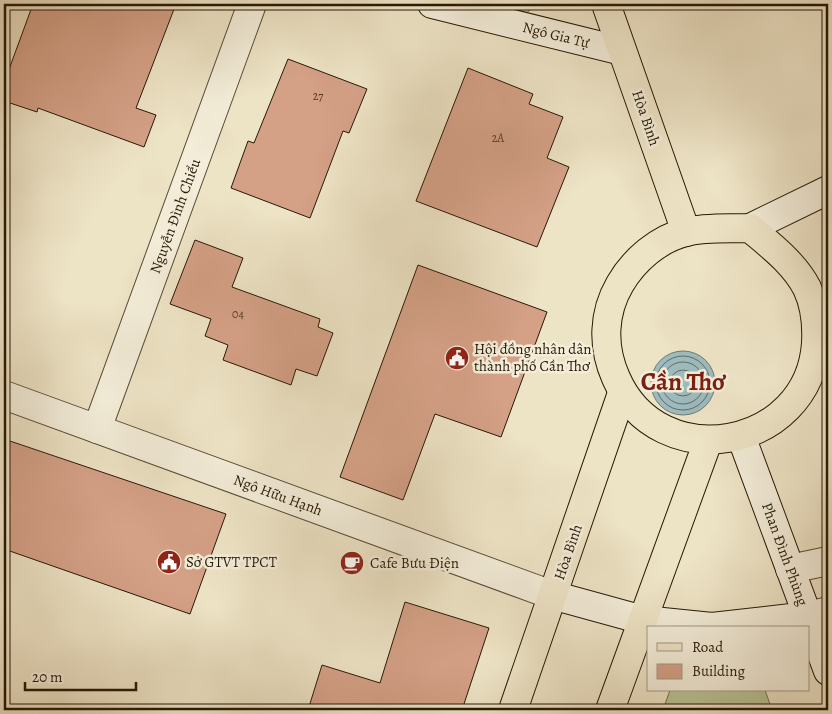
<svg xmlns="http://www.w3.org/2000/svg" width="832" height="714" viewBox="0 0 832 714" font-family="Alegreya,serif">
	<rect width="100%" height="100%" fill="#ede3c5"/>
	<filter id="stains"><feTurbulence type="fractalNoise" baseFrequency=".004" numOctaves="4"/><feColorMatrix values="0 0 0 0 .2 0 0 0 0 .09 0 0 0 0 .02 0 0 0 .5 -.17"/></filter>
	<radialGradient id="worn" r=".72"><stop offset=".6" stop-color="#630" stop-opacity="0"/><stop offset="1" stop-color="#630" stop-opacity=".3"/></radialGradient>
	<!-- green -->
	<g fill="#b9c394" stroke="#706e4d">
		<polygon points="499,4 535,4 527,13"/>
		<polygon points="670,690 765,690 772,710 663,710"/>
	</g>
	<!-- water -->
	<circle fill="#9dbbbe" stroke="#6e7a74" cx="683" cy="383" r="32"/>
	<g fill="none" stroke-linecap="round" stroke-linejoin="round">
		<!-- shore -->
		<g stroke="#626a62" stroke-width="1">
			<circle cx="683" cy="383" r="27"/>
			<circle cx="683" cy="383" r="21"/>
			<circle cx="683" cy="383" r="13"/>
		</g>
	</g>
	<!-- building -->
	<g fill="#d4a086" stroke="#281806">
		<polygon points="33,4 176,4 136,108 156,115 144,147 38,108 37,112 4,101 4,83"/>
		<polygon points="288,59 367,89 349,133 343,131 310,218 231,188 248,141 254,143"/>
		<polygon points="468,68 533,94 529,104 563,117 547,158 569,167 537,247 416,201"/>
		<polygon points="195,240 243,258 232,287 320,319 318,327 333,333 317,376 296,369 291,385 223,360 228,345 205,336 211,319 170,304"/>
		<polygon points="418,265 547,312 501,437 435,414 403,500 340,477"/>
		<polygon points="4,439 226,514 190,614 4,549"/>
		<polygon points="405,602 489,628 462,710 308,710 322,665 380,683"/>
	</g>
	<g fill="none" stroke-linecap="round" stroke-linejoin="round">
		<!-- street casing -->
		<g stroke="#594b36" stroke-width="30">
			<g id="street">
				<polyline points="4,395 552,595"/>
				<polyline points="97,429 252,4"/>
				<polyline points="790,569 828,561"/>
				<polyline points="808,616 828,611"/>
			</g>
		</g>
		<!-- secondary casing -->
		<g stroke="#281806" stroke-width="30">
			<g id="secondary">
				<polyline points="432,4 622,51"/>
				<polyline points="750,228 828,190"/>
				<polyline points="741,436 828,671"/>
				<polyline points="552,595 643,620 712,627 808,616"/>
			</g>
		</g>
		<!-- primary casing -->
		<g stroke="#281806" stroke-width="30">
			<g id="primary">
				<polyline points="606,4 686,232"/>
				<path d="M 750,228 C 771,246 794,263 807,288 C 815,305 817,325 816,343 C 809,450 659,477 616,378 C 602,347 603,313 620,284 C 634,260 658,239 686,232 C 706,227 730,229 750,228 Z"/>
				<polyline points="513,710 622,393"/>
				<polyline points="610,710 708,441"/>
			</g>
		</g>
		<!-- street -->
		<use href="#street" stroke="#f3edd9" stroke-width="28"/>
		<!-- secondary -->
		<use href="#secondary" stroke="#f3edd9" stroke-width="28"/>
		<!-- primary -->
		<use href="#primary" stroke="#ede3c5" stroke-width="28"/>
	</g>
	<!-- icons -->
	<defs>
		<g id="civic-disc" transform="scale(1.25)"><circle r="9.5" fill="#8f2418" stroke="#f3edd9"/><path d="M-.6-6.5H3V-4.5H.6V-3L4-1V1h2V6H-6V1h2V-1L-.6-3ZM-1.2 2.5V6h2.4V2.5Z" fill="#fff"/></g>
		<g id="cafe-disc" transform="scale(1.25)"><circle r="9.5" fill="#8f2418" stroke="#f3edd9"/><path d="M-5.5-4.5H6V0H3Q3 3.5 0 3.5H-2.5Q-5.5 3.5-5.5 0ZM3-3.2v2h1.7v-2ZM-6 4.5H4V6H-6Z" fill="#fff"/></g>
	</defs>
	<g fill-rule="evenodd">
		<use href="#civic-disc" x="457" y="358"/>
		<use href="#civic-disc" x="169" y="562"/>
		<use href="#cafe-disc" x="352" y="563"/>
	</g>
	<g text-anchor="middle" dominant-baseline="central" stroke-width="5" stroke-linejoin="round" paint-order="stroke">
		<!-- number labels -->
		<g font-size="12" fill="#533a26">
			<text x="318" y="96">27</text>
			<text x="498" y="138">2A</text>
			<text x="238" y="314">04</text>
		</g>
		<!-- street labels -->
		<g font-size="15" fill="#281806" stroke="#f3edd9">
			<text transform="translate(556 35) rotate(14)">Ngô Gia Tự</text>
			<text transform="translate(646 118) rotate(71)">Hòa Bình</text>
			<text transform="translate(175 216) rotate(-70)">Nguyễn Đình Chiểu</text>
			<text transform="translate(278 495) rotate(20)">Ngô Hữu Hạnh</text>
			<text transform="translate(568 552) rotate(-71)">Hòa Bình</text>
			<text transform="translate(785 554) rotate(70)">Phan Đình Phùng</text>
		</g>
		<!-- poi labels -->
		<g font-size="15" fill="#281806" stroke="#f3edd9" text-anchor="start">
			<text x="474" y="349">Hội đồng nhân dân<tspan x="474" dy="17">thành phố Cần Thơ</tspan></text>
			<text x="186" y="562">Sở GTVT TPCT</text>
			<text x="370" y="563">Cafe Bưu Điện</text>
		</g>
		<!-- town labels -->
		<g font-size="25" font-weight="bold" fill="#7a1f14" stroke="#f3edd9">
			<text x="683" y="382">Cần Thơ</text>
		</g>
	</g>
	<!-- margin -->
	<rect width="832" height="714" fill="none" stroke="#ede3c5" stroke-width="20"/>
	<rect x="5" y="5" width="822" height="704" fill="none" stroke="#281806" stroke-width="2.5"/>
	<rect x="10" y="10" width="812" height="694" fill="none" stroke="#281806"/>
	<!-- legend -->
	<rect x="647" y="626" width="162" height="65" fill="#f3edd9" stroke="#a29885"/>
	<rect x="657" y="643" width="25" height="8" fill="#ede3c5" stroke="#a29885"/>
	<text x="692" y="652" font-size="15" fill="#281806">Road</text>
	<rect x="657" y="664" width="25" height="15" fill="#d4a086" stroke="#a29885"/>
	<text x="692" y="676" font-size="15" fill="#281806">Building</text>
	<!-- scale -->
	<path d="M25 682v8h111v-8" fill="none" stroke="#281806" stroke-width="2.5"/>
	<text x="32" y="682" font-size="15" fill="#281806" stroke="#f3edd9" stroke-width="4" paint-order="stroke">20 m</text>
	<rect width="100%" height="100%" filter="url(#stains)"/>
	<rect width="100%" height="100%" fill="url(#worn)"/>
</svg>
